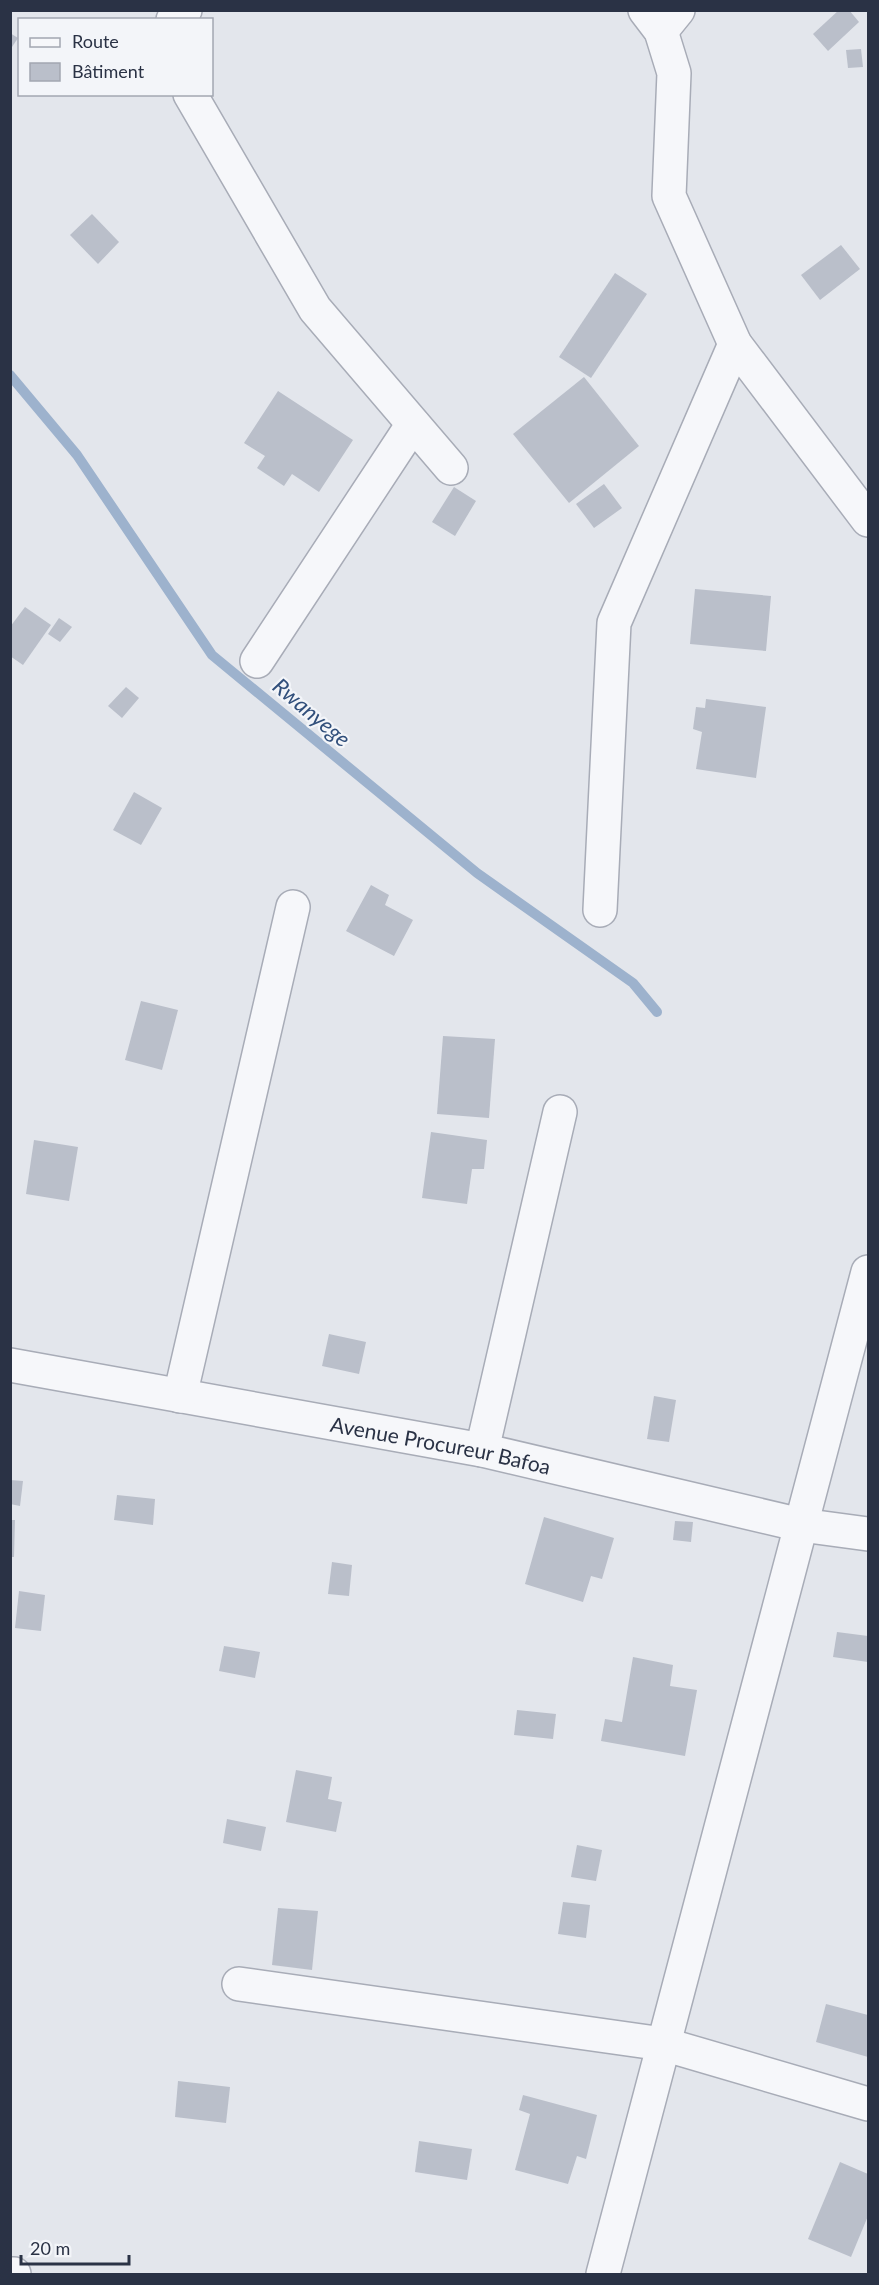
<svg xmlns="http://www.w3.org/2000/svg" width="879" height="2285" viewBox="0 0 879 2285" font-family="Lato,sans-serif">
	<rect width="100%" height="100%" fill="#e3e6ec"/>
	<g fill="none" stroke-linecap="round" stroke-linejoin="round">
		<!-- stream -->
		<polyline stroke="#9db2cd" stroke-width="10" points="10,375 77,455 212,655 477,873 633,983 657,1012"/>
	</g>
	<!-- building -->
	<g fill="#babfca">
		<polygon points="839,10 849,10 859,22 828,51 813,34"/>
		<polygon points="10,33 18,38 10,50"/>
		<polygon points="861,49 863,67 848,68 846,50"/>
		<polygon points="92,214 119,242 98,264 70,235"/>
		<polygon points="841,245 860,269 820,300 801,275"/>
		<polygon points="615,273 647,294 591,378 559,357"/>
		<polygon points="584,377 639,446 569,503 513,434"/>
		<polygon points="278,391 353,440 319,492 292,474 284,486 257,468 265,456 244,443"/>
		<polygon points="604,484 622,508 594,528 576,504"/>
		<polygon points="454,487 476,501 455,536 432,522"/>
		<polygon points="695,589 771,596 766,651 690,644"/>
		<polygon points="25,607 51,625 23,665 10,656 10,627"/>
		<polygon points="59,618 72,627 60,642 48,634"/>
		<polygon points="126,687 139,698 122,718 108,706"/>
		<polygon points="706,699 766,707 756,778 696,769 702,732 693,729 696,707 705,708"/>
		<polygon points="134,792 162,808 141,845 113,830"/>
		<polygon points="371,885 389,895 385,905 413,920 394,956 346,931"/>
		<polygon points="141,1001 178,1010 162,1070 125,1060"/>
		<polygon points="443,1036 495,1039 489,1118 437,1114"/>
		<polygon points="431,1132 487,1140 484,1169 472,1169 467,1204 422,1198"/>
		<polygon points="34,1140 78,1147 69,1201 26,1194"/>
		<polygon points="329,1334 366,1342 359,1374 322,1366"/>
		<polygon points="654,1396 676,1400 669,1442 647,1439"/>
		<polygon points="10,1480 23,1481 20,1506 10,1504"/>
		<polygon points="117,1495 155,1499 153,1525 114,1520"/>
		<polygon points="544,1517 614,1538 602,1579 591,1576 583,1602 525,1584"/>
		<polygon points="10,1520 15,1520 14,1557 10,1557"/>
		<polygon points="675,1521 693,1522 691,1542 673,1540"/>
		<polygon points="332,1562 352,1565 349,1596 328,1594"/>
		<polygon points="19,1591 45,1595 41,1631 15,1628"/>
		<polygon points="837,1632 868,1636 868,1662 833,1657"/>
		<polygon points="224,1646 260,1652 255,1678 219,1671"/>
		<polygon points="633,1657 673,1665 670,1686 697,1690 685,1756 601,1741 605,1719 622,1722"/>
		<polygon points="517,1710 556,1714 553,1739 514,1735"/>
		<polygon points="296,1770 332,1777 328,1799 342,1802 336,1832 286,1822"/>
		<polygon points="227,1819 266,1827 261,1851 223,1843"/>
		<polygon points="577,1845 602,1850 596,1881 571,1877"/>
		<polygon points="563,1902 590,1905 586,1938 558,1934"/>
		<polygon points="278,1908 318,1911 312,1970 272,1965"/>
		<polygon points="826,2004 868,2015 868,2057 816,2042"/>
		<polygon points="178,2081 230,2087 226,2123 175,2117"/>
		<polygon points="523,2095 597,2115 586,2159 577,2156 568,2184 515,2170 530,2114 519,2110"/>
		<polygon points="419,2141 472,2149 467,2180 415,2172"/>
		<polygon points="840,2162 868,2174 868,2216 851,2257 808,2239"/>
	</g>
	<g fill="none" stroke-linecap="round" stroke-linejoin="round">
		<!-- minor casing -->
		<g stroke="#a8acb7" stroke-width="36">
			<g id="minor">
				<polyline points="173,20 185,10"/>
				<polyline points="661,31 678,10"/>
				<polyline points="190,94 315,309 451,468"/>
				<polyline points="257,661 413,424"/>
				<polyline points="600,910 614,623 735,344"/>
				<path id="s1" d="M 10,1365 L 482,1450 L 801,1525 L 868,1534"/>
				<polyline points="180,1396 293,907"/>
				<polyline points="482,1450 560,1112"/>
				<polyline points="239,1984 663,2044 868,2104"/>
				<polyline points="10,2274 14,2274"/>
				<polyline points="603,2274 868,1272"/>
			</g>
		</g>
		<!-- tertiary casing -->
		<g stroke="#a8acb7" stroke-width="36">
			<polyline id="tertiary" points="645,10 661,31 674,73 669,196 735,344 868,520"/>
		</g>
		<!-- minor -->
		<use href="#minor" stroke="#f6f7fa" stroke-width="33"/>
		<!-- tertiary -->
		<use href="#tertiary" stroke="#f6f7fa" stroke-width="33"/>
	</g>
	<g text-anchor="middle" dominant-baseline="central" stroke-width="4.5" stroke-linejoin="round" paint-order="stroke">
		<!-- street labels -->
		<g font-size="21" fill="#2a3245" stroke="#f3f5f9">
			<text stroke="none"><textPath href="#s1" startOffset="438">Avenue Procureur Bafoa</textPath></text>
		</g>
		<!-- water labels -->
		<g font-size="22" font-style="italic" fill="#314f7b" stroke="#f3f5f9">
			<text transform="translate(312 712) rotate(40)">Rwanyege</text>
		</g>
	</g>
	<!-- border -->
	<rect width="879" height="2285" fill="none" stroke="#2a3245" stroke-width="24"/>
	<!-- legend -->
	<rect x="18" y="18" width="195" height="78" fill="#f3f5f9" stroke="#a3a7b1" stroke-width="1.5"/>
	<rect x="30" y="38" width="30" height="9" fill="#f6f7fa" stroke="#a3a7b1" stroke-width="1.5"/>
	<text x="72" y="48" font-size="18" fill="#2a3245">Route</text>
	<rect x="30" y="63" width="30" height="18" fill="#babfca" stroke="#a3a7b1" stroke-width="1.5"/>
	<text x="72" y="78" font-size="18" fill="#2a3245">Bâtiment</text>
	<!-- scale -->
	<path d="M21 2255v9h108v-9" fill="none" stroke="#2a3245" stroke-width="3"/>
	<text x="30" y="2255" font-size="18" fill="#2a3245" stroke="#f3f5f9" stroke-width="4.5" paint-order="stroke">20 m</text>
</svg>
